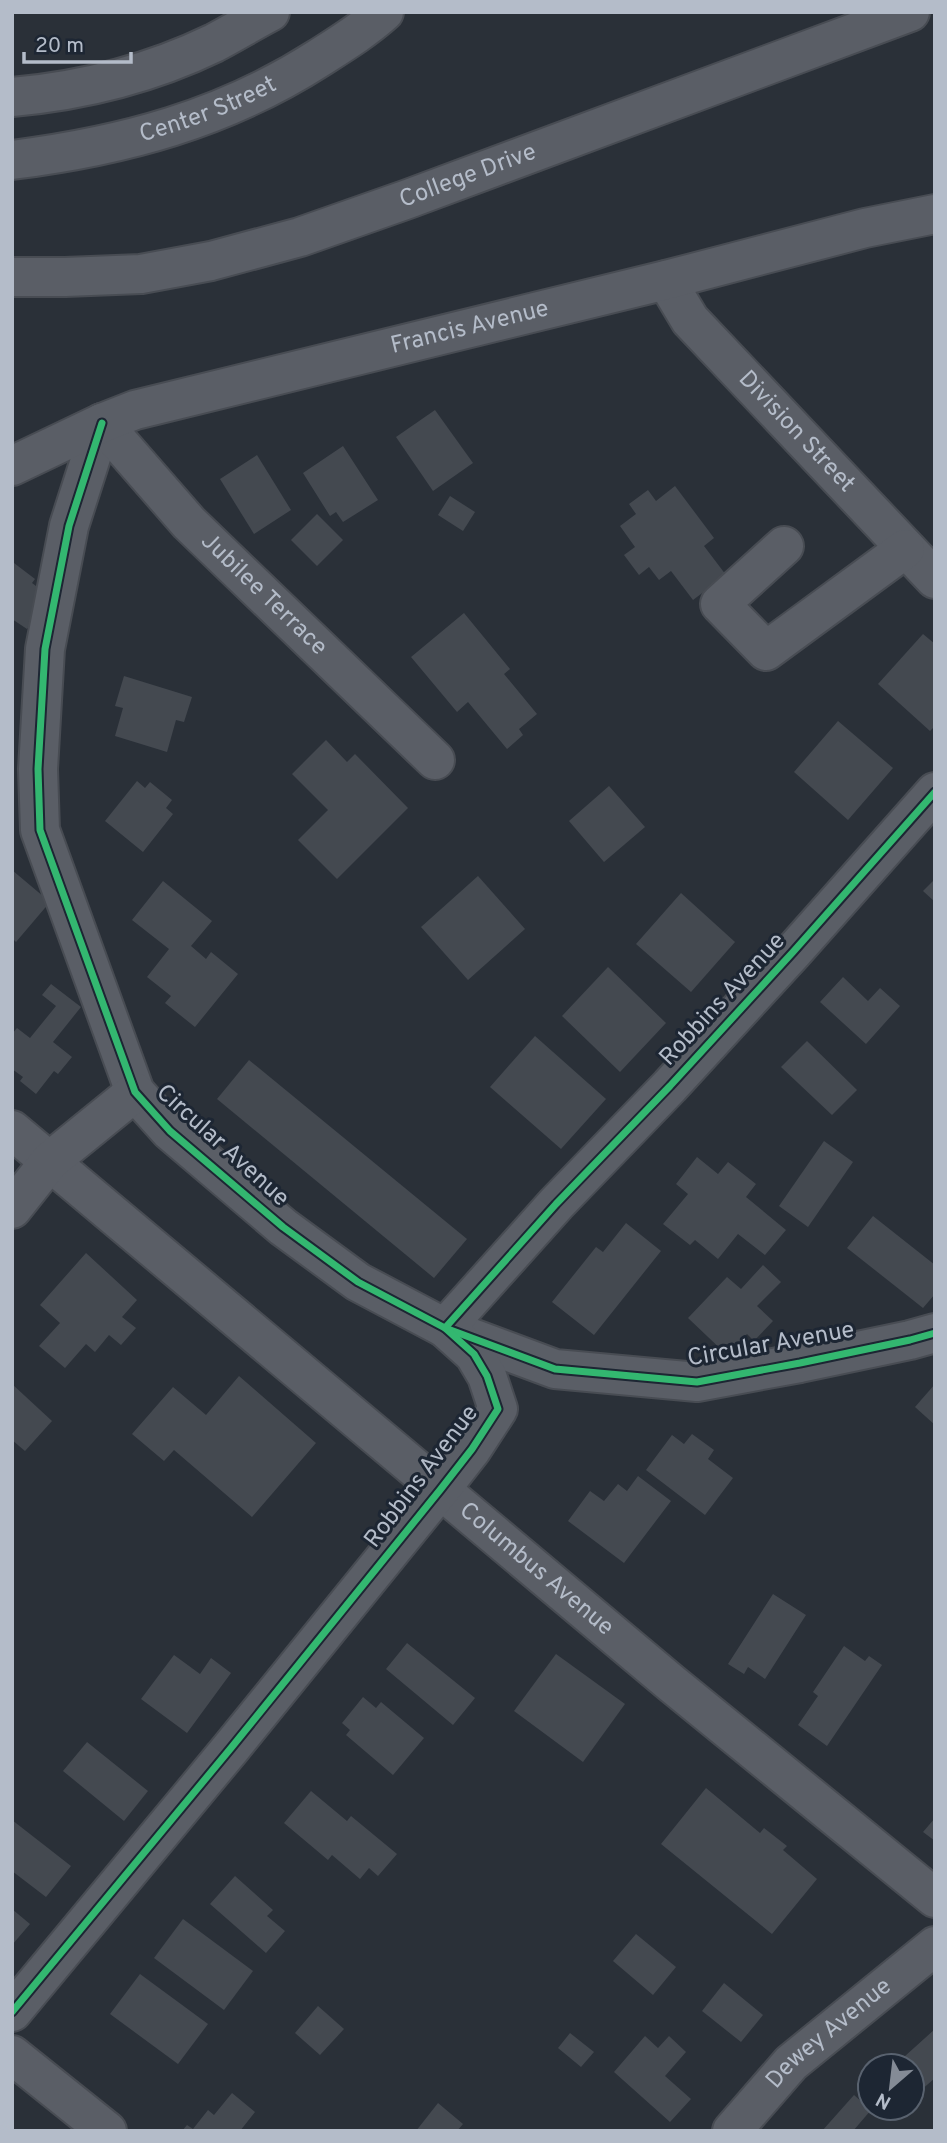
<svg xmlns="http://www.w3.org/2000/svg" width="947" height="2143" viewBox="0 0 947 2143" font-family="Overpass,sans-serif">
	<rect width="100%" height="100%" fill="#2a3038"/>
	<!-- building -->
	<g fill="#444950">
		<polygon points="435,410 473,463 433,491 396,437"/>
		<polygon points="343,446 378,500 343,522 336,512 330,516 303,473"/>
		<polygon points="257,455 291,510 254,534 220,479"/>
		<polygon points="675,486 714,538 704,546 726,575 693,600 671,571 659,580 649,567 639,575 624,555 635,547 620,526 636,514 629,504 648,490 656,501"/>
		<polygon points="450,496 475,512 463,531 438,515"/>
		<polygon points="317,514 343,540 317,566 291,540"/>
		<polygon points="14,563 35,579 32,583 51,597 27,629 12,619"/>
		<polygon points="464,613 510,669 504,674 537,714 519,729 523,735 507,749 468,702 457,712 411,657"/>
		<polygon points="923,634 935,644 935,726 930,731 878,684"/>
		<polygon points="124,676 192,697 184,722 176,720 167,752 115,736 123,708 115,706"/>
		<polygon points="838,721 893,768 848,820 794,772"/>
		<polygon points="326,740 347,762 355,754 408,808 337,879 298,840 328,810 292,774"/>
		<polygon points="137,781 145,788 150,782 172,800 166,808 173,814 143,852 105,821"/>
		<polygon points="609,786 645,827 604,862 569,821"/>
		<polygon points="12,870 50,902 16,942 12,938"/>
		<polygon points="478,876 525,929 468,980 421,927"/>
		<polygon points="935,879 935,902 923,891"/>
		<polygon points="163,881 212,921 191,946 206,959 211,952 238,974 195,1027 165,1003 171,996 147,977 169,949 132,920"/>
		<polygon points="681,893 735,942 691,992 636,944"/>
		<polygon points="608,967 666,1023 620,1072 562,1016"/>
		<polygon points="843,977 868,1001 880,988 900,1006 866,1044 820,1002"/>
		<polygon points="51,984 81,1007 53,1042 72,1057 58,1074 54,1071 36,1094 20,1081 23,1077 12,1069 12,1034 17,1028 30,1038 56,1006 42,995"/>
		<polygon points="535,1036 606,1099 561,1149 490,1087"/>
		<polygon points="807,1041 857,1090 832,1115 781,1067"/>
		<polygon points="249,1060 467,1239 434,1278 217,1099"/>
		<polygon points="824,1141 853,1162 808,1227 779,1206"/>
		<polygon points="697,1157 718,1174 728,1162 756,1184 746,1197 786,1230 765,1255 738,1234 718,1259 695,1240 690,1245 663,1224 688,1194 676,1184"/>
		<polygon points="873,1216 935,1265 935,1294 923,1308 847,1248"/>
		<polygon points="626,1223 661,1251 594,1335 552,1302 596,1247 603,1252"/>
		<polygon points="86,1253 137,1300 122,1317 136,1328 121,1345 109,1335 95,1352 86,1344 65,1368 39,1346 60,1323 40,1305"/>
		<polygon points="763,1265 781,1282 757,1306 773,1321 754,1341 747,1334 727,1355 688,1318 727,1277 741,1289"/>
		<polygon points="239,1376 316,1443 252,1517 174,1450 164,1461 132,1434 173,1387 206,1415"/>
		<polygon points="12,1384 52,1421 25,1451 12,1440"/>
		<polygon points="935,1384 935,1425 915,1407"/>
		<polygon points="692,1434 714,1450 708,1459 733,1478 705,1515 646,1470 672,1435 684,1444"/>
		<polygon points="638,1476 671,1501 624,1563 568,1521 590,1491 604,1501 618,1484 627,1491"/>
		<polygon points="773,1594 806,1615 765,1679 748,1667 744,1674 728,1664"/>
		<polygon points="407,1643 475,1698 453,1725 386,1669"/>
		<polygon points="844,1646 865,1661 869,1656 882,1665 827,1746 798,1725 818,1696 813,1692"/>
		<polygon points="556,1654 625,1704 583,1762 514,1711"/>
		<polygon points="174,1655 200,1674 211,1658 231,1673 187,1733 141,1699"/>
		<polygon points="363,1697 376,1708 381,1702 424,1738 393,1775 346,1735 350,1730 342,1723"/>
		<polygon points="87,1742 148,1791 124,1821 63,1771"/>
		<polygon points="706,1788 760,1833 764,1828 787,1846 783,1850 817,1879 772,1934 661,1844"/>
		<polygon points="311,1791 347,1821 351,1816 397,1854 378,1876 369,1868 360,1879 332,1855 328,1860 284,1823"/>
		<polygon points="935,1818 935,1841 923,1832"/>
		<polygon points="12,1820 71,1866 46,1897 12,1871"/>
		<polygon points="235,1876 273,1910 267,1916 285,1931 266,1953 210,1904"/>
		<polygon points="12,1909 30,1924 12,1945"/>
		<polygon points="183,1919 253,1971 224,2010 154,1958"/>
		<polygon points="636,1934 676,1967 653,1995 613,1961"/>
		<polygon points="140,1974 208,2024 178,2064 110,2014"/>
		<polygon points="724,1983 763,2015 741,2042 702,2011"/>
		<polygon points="318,2006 344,2029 320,2055 295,2033"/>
		<polygon points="935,2029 935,2078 912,2098 912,2066 894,2066"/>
		<polygon points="570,2033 594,2052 581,2067 558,2048"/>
		<polygon points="645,2036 658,2048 669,2036 686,2052 665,2076 691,2099 670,2122 614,2072"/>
		<polygon points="232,2093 255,2112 240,2131 182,2131 187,2125 193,2129 208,2110 214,2115"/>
		<polygon points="854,2095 871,2110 853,2131 822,2131"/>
		<polygon points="438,2103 463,2124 457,2131 416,2131"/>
	</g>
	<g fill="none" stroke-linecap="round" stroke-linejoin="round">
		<!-- minor casing -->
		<g stroke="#484c53" stroke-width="42">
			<g id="minor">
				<path d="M 12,97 C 81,91 152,73 214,43 C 233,33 251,22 270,12"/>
				<path id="s1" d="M 12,160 C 123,146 224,119 319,58 C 341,44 364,30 384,12"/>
				<path id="s2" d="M 12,277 L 65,277 L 141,274 L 211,261 L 300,237 L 408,199 L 910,12"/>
				<path id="s3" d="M 666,280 L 690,320 L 935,579"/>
				<polyline points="102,423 69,526 45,649 38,769 40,830 135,1092 170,1131 283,1227 358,1282 445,1328 555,1369 697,1382 800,1363 910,1340 935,1333"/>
				<path id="s4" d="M 102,423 L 189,523 L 435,760"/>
				<path id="s5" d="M 12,466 L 102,423 L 135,410 L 666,280 L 865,228 L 935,214"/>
				<polyline points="784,546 720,604 766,651 905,549"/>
				<path id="s6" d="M 12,1130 L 671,1683 L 935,1898"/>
				<polyline points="12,1209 50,1161 135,1092"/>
				<polyline points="12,2012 231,1748 440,1490 472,1449 498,1409 487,1376 474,1354 445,1328 556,1204 670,1086 793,952 935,792"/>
				<polyline points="12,2055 107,2131"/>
				<path id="s7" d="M 732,2131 L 791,2063 L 935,1946"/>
			</g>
		</g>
		<!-- minor -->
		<use href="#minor" stroke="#5a5e66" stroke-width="38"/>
		<!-- cycleway casing -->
		<g stroke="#1d2633" stroke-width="11">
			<g id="cycleway">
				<polyline points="102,423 69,526 45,649 38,769 40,830 135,1092 170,1131 283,1227 358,1282 445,1328 555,1369 697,1382 800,1363 910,1340 935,1333"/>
				<polyline points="12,2012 231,1748 440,1490 472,1449 498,1409 487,1376 474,1354 445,1328 556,1204 670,1086 793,952 935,792"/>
			</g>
		</g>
		<!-- cycleway -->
		<use href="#cycleway" stroke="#33b770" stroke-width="7"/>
	</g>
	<g text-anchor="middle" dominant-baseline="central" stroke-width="6" stroke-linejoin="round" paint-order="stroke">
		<!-- street labels -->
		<g font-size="24" fill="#b4bcc9" stroke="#1d2633">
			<text stroke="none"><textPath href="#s1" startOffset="203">Center Street</textPath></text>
			<text stroke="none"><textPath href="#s2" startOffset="471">College Drive</textPath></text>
			<text stroke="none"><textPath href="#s5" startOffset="480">Francis Avenue</textPath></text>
			<text stroke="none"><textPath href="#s3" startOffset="201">Division Street</textPath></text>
			<text stroke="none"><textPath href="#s4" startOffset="236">Jubilee Terrace</textPath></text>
			<text transform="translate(723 1000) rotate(-47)">Robbins Avenue</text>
			<text transform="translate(222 1146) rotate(42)">Circular Avenue</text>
			<text transform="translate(771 1345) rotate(-10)">Circular Avenue</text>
			<text transform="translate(422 1477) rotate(-53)">Robbins Avenue</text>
			<text stroke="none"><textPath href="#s6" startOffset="684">Columbus Avenue</textPath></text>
			<text stroke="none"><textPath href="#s7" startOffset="138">Dewey Avenue</textPath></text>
		</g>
	</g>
	<!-- border -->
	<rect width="947" height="2143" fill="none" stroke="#b4bcc9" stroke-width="28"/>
	<!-- north arrow -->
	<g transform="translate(891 2087) rotate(208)"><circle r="33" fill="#1d2633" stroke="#59626f" stroke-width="2"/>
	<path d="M0-5L12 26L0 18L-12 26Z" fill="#848b96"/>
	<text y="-10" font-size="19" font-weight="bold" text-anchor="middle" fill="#b4bcc9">N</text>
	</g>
	<!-- scale -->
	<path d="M24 52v10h107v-10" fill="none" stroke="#b4bcc9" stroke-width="3.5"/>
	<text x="35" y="52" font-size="21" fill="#b4bcc9" stroke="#1d2633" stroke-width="5" paint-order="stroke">20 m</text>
</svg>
